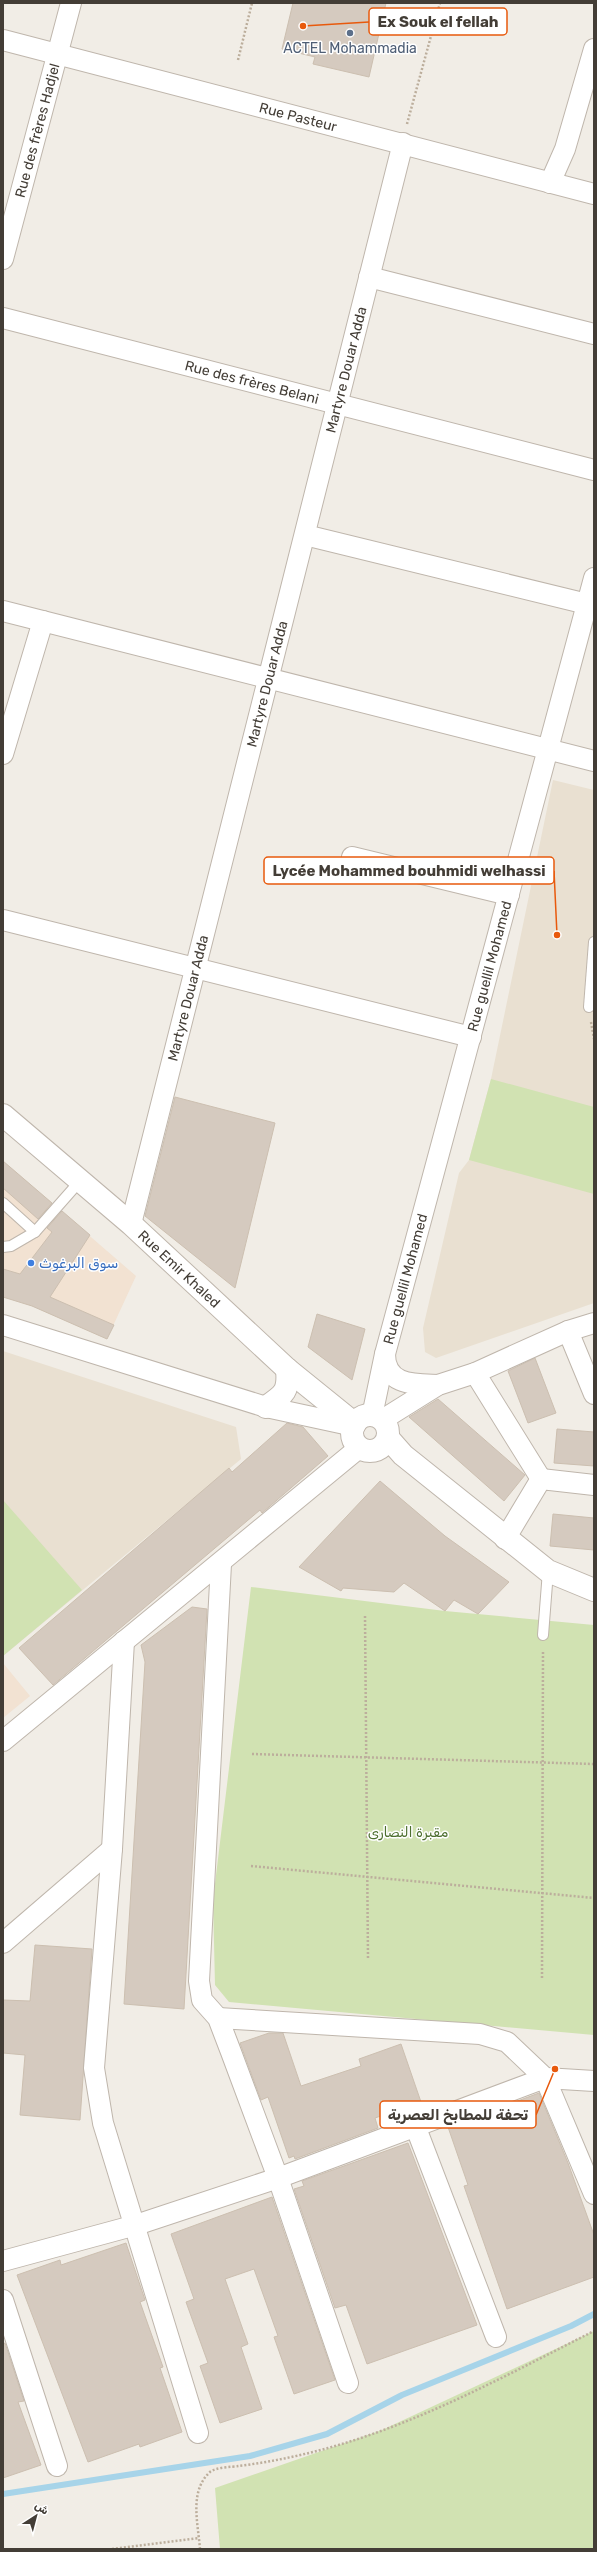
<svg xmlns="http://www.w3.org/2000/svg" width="597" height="2552" viewBox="0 0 597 2552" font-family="Rubik,Cairo,sans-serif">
	<rect width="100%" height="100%" fill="#f1ede6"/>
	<!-- commercial -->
	<g fill="#f2e2d2">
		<polygon points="3,1161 136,1276 107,1339 32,1306 3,1297"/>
		<polygon points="3,1663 30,1696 3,1718"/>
	</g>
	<!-- education -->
	<g fill="#e9e0d1">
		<polygon points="553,780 594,790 594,1303 436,1358 425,1352 423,1328 459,1173 469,1160 491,1079"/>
		<polygon points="3,1351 236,1427 241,1459 3,1656"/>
	</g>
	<!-- green -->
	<g fill="#d1e2b2">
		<polygon points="491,1079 594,1107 594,1194 469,1160"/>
		<polygon points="3,1500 82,1590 3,1656"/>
		<polygon points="251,1587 445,1611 594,1625 594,2035 229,2002 215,1985 213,1900"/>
		<polygon points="594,2331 594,2549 220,2549 215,2488 382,2430"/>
	</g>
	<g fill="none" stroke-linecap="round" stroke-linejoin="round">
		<!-- stream -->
		<polyline stroke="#a7d4e9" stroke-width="6" points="3,2494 250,2456 327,2434 402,2395 571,2326 594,2314"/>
	</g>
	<!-- building -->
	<g fill="#d5cabf" stroke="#ccbfb0">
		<polygon points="293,3 386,3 369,77 313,64 315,57 282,49"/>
		<polygon points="175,1097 275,1123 235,1288 145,1216"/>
		<polygon points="3,1161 52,1203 38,1219 3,1188"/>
		<polygon points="62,1211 90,1235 50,1297 114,1325 107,1339 32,1306 3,1297 3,1269 20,1274 52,1232 47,1228"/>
		<polygon points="317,1314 365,1329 352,1380 308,1347"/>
		<polygon points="535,1358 556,1413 528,1423 508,1371"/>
		<polygon points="438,1399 525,1475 504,1501 409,1417"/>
		<polygon points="287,1423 303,1427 328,1456 262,1513 260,1510 53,1685 19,1648 229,1468 232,1472"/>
		<polygon points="557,1429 594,1432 594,1466 554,1463"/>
		<polygon points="380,1481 445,1536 509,1582 478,1614 454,1600 445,1611 404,1583 394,1592 343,1588 341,1591 299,1567"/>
		<polygon points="553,1514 594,1518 594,1550 550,1546"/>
		<polygon points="192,1607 207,1609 184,2009 124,2004 145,1662 141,1645"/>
		<polygon points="35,1945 92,1949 80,2120 20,2115 25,2055 3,2053 3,2000 30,2001"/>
		<polygon points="269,2033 283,2033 301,2086 361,2066 359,2059 401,2044 421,2102 375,2118 378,2128 295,2159 294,2156 289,2158 268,2097 261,2100 240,2043"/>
		<polygon points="539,2093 568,2163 594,2235 594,2277 507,2309 464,2186 468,2185 448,2127"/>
		<polygon points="408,2143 477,2325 367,2364 346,2305 335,2308 294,2189 304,2186 302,2181"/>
		<polygon points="272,2197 335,2380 294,2394 274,2337 278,2336 254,2269 225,2279 248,2344 241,2347 262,2409 220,2423 200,2366 208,2363 186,2302 194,2299 171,2234"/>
		<polygon points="126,2243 145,2300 140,2302 163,2367 160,2368 182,2432 140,2447 139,2444 88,2462 17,2275 60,2260 61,2265"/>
		<polygon points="5,2343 24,2401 18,2402 41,2465 3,2478 3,2344"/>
	</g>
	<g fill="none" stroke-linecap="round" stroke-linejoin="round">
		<!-- service casing -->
		<g stroke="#bfb6ac" stroke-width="12">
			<g id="service">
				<polyline points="589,1007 594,942"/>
				<polyline points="3,1203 35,1232 11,1246 3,1247"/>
				<polyline points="35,1232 80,1181"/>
				<polyline points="543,1635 548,1571"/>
			</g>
		</g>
		<!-- minor casing -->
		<g stroke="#bfb6ac" stroke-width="22">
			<g id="minor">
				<path id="s1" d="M 3,40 L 594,194"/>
				<polyline points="550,183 565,149 594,49"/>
				<path id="s2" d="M 3,259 L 71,3"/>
				<polyline points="369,277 594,334"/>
				<path id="s3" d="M 3,318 L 594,470"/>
				<polyline points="305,535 587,604"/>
				<polyline points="3,611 594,761"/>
				<polyline points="3,754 43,621"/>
				<polyline points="352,857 509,895"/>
				<polyline points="3,920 471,1037"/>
				<path id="s4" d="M 131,1224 L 403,143"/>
				<polyline points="3,1325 266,1407 354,1426"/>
				<polyline points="568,1331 594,1394"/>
				<path d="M 385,1354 C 385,1386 415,1384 438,1385"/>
				<polyline points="475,1373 541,1479"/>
				<path id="s5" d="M 372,1416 L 385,1354 L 594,578"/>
				<polyline points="382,1420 438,1385 475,1373 568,1331 594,1323"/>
				<polyline points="505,1539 541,1479 594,1485"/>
				<polyline points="221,1564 199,1981 202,2000 218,2018 231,2052 278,2178 348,2383"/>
				<polyline points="124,1641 112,1849 94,2068 103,2123 198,2433"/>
				<polyline points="3,1741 359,1448"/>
				<polyline points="3,1943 112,1849"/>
				<polyline points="218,2018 480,2034 507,2042 545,2078 594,2194"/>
				<polyline points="416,2128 496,2337"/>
				<polyline points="3,2261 136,2225 278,2178 545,2078 594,2081"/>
				<polyline points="3,2300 57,2466"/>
			</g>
		</g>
		<!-- tertiary casing -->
		<g stroke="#bfb6ac" stroke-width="24">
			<g id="tertiary">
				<path id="s6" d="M 3,1115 L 131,1224 L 287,1369 L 355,1424"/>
				<path d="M 266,1407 C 285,1394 289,1391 287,1369"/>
				<circle cx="370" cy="1433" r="18"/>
				<polyline points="388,1438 403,1455 548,1571 594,1590"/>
			</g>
		</g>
		<!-- path -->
		<g stroke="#bcae9c" stroke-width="2.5" stroke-dasharray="2 2" stroke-linecap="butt">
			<polyline points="238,60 252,3"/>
			<polyline points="407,124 440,3"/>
			<polyline points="591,1022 594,1039"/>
			<polyline points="365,1616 368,1960"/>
			<polyline points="252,1754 594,1764"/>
			<polyline points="251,1866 594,1898"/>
			<polyline points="542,1978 543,1650"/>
			<polyline points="112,2549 199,2538"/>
			<path d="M 200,2549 C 198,2523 189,2491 210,2472 C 216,2467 232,2467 239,2466 C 270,2462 299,2456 328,2448 C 422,2422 507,2375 594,2331"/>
		</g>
		<!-- service -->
		<use href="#service" stroke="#fff" stroke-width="10"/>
		<!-- minor -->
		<use href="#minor" stroke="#fff" stroke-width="20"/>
		<!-- tertiary -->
		<use href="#tertiary" stroke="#fff" stroke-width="22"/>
	</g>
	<!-- markers -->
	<circle fill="#5c6f8a" stroke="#fff" stroke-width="1.5" cx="350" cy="33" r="4"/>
	<circle fill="#3f7fe0" stroke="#fff" stroke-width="1.5" cx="31" cy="1263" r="4"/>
	<g text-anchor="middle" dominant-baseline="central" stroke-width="3" stroke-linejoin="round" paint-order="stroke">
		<!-- service labels -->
		<g font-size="14" fill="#4e5e75" stroke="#fff">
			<text x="350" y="48">ACTEL Mohammadia</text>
		</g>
		<!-- street labels -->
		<g font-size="14" fill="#433d36" stroke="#fff">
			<text stroke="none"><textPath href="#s1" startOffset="305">Rue Pasteur</textPath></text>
			<text stroke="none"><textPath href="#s2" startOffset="133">Rue des frères Hadjel</textPath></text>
			<text stroke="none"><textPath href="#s4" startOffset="881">Martyre Douar Adda</textPath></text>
			<text stroke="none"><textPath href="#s3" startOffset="257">Rue des frères Belani</textPath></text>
			<text stroke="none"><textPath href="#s4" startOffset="557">Martyre Douar Adda</textPath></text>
			<text stroke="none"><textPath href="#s5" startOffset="465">Rue guellil Mohamed</textPath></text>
			<text stroke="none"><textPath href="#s4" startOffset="233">Martyre Douar Adda</textPath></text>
			<text stroke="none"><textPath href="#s6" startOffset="234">Rue Emir Khaled</textPath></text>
			<text stroke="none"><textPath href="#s5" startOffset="141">Rue guellil Mohamed</textPath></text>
		</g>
		<!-- shop labels -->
		<g font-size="14" fill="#366cbe" stroke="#fff" text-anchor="start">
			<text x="39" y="1263">سوق البرغوث</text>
		</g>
		<!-- park labels -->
		<g font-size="14" fill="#4d6f2f" stroke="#fff">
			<text x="408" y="1832">مقبرة النصارى</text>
		</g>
	</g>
	<!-- callouts -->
	<path fill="none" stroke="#e8590c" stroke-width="1.5" d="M303 26L369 22M557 935L554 871M555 2069L536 2115"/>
	<g fill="#e8590c" stroke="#fff" stroke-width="1.5">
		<circle cx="303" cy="26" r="4"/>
		<circle cx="557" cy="935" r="4"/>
		<circle cx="555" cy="2069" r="4"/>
	</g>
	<g fill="#fff" stroke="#e8590c" stroke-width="1.5">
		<rect x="369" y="8" width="138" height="27" rx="4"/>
		<rect x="264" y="857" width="290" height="27" rx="4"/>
		<rect x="380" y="2101" width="156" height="27" rx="4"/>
	</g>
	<g font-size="15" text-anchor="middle" font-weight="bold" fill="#433d36">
		<text x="438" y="27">Ex Souk el fellah</text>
		<text x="409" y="876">Lycée Mohammed bouhmidi welhassi</text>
		<text x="458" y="2120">تحفة للمطابخ العصرية</text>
	</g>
	<!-- border -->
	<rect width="597" height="2552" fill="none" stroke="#433d36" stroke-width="8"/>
	<!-- north arrow -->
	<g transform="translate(36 2516) rotate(36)" stroke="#ffffff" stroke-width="3" paint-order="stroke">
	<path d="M0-3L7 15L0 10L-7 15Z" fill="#433d36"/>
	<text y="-6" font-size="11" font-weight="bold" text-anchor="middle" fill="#433d36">ش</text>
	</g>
</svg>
